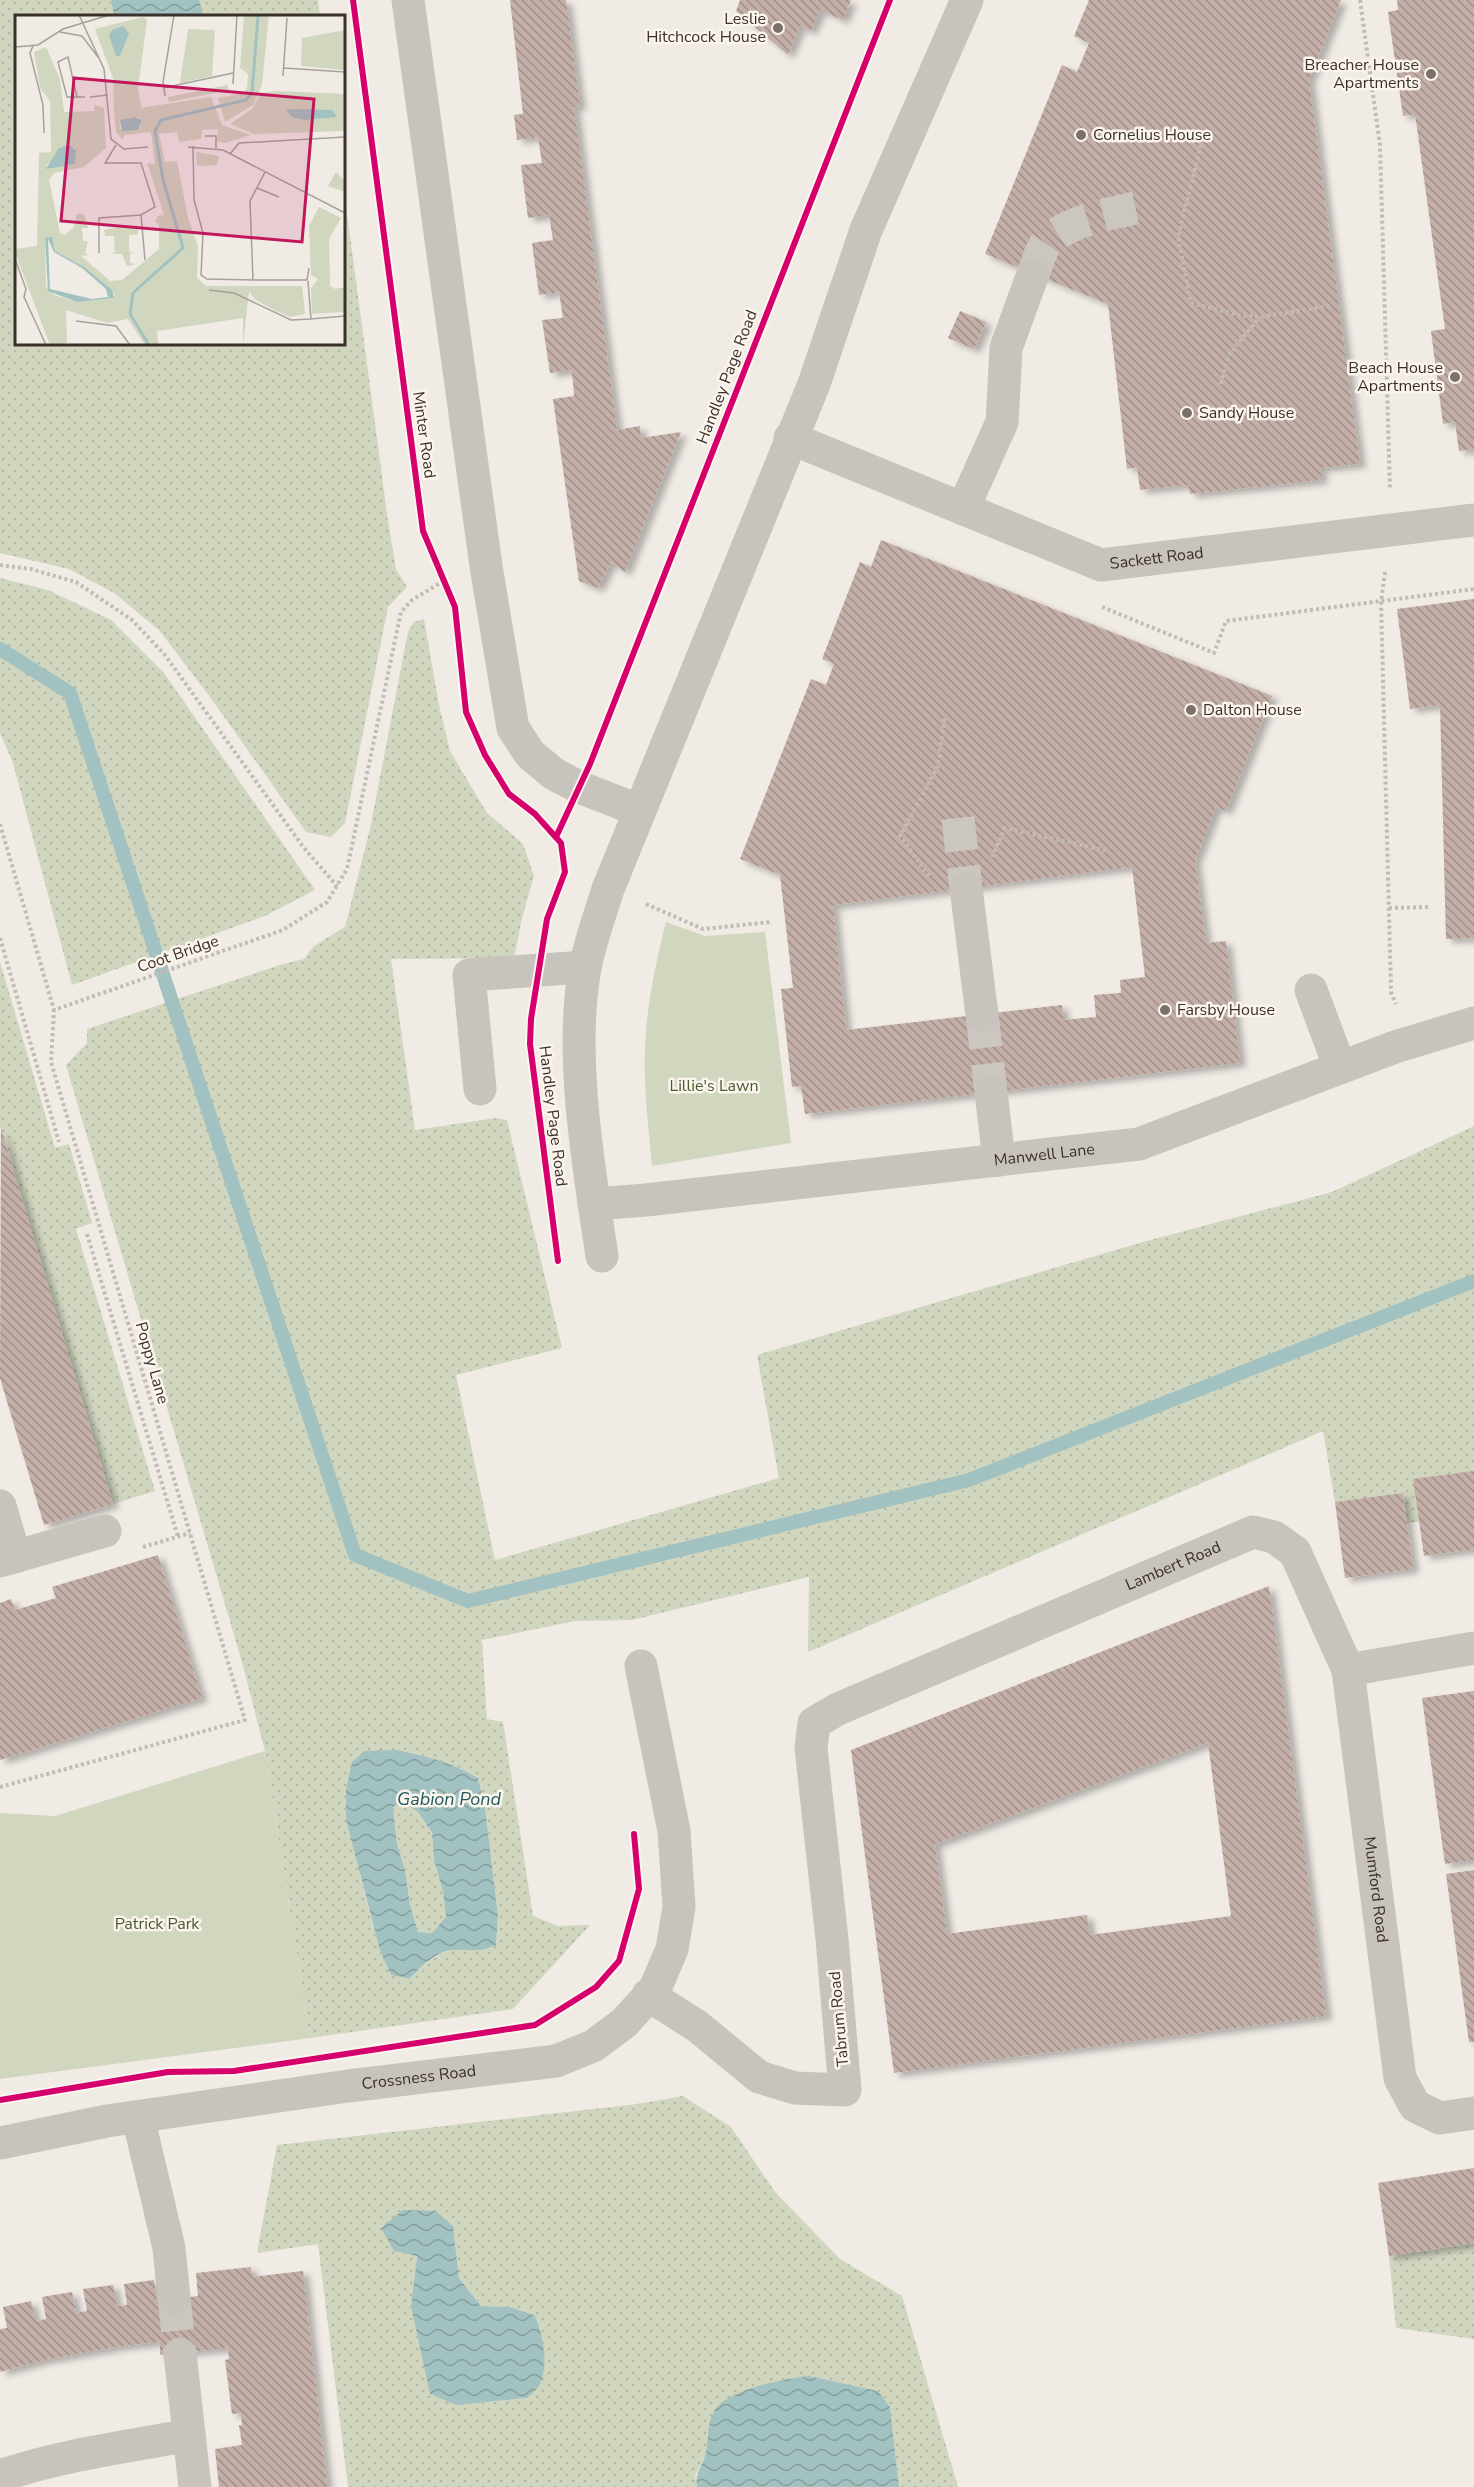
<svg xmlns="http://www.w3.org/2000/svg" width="1474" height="2487" viewBox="0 0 1474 2487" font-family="'Nunito Sans',sans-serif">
	<defs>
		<pattern id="grass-dots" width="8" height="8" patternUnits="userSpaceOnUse" patternTransform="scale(1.5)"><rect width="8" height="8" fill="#d1d6bf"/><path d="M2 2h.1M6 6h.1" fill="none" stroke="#b4b8a4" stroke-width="1.8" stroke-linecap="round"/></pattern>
		<pattern id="water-waves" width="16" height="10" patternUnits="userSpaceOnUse" patternTransform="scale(1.5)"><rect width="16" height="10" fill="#a1c2c1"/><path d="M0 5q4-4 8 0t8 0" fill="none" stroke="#849e9d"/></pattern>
		<pattern id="building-back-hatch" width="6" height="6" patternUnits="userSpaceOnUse" patternTransform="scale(1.5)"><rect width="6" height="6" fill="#c3afa7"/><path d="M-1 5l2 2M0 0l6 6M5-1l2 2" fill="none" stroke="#a08f88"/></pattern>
		<filter id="shadow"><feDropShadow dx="6" dy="4" stdDeviation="3" flood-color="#0004"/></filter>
	</defs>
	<rect width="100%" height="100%" fill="#f0ebe5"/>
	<!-- grass -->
	<g fill="url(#grass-dots)" fill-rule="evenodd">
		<polygon points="0,0 111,0 114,16 16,16 16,344 344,344 344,191 388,521 396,569 407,587 388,607 345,823 331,837 306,832 210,697 159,630 114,593 69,569 0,553"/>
		<polygon points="199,0 318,0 320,16 204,16"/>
		<polygon points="0,578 48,590 111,620 164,673 315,890 265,916 72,985 13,763 0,733"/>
		<path d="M 424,619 L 439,705 L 450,751 L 487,813 L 523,844 L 534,876 L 522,918 L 514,958 L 391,959 L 415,1130 L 496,1118 L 507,1120 L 562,1348 L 456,1375 L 495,1560 L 779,1478 L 757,1355 L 1143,1242 L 1332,1192 L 1474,1126 L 1474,1471 L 1419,1522 L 1407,1523 L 1403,1493 L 1335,1502 L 1323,1431 L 808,1652 L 809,1577 L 632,1620 L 575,1621 L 482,1640 L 487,1719 L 503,1722 L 533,1916 L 558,1926 L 590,1925 L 513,2009 L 310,2038 L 265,1751 L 242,1662 L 66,1065 L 87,1043 L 87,1029 L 280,965 L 304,959 L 314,946 L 345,927 L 370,829 L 408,632 L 414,622 ZM 397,1750 C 426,1756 453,1762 478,1778 L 485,1807 L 498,1914 L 496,1945 C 478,1954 465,1945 448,1951 C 433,1956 420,1968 408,1979 L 391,1975 L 380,1951 L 360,1876 Z"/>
		<polygon points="0,962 55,1148 69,1144 92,1223 76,1229 155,1491 113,1504 0,1126"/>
		<polygon points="404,1803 418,1812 432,1834 434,1860 443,1892 446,1917 433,1933 418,1932 410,1905 405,1870 397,1844 393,1807"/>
		<path d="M 683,2096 L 731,2127 L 775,2192 L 840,2259 L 902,2296 L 958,2487 L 899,2487 L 890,2407 L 878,2391 L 809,2376 L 713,2411 L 706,2453 L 695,2476 L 697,2487 L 348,2487 L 318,2244 L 257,2253 L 277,2145 L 637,2104 ZM 453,2226 L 459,2278 L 481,2306 L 509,2307 L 527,2398 L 456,2405 L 411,2306 L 417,2255 Z"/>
		<polygon points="1474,2243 1474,2339 1396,2328 1389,2256"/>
	</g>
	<!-- park -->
	<g fill="#d1d6bf">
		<path d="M 666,922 L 705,936 L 765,932 L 791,1143 L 652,1166 C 648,1121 642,1076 646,1032 C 649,994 657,958 666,922 Z"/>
		<polygon points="265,1751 310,2038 0,2079 0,1813 55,1816"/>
	</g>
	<!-- water -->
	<g fill="url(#water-waves)" fill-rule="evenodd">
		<polygon points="111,0 199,0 204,16 114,16"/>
		<path d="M 397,1750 C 426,1756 452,1762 478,1778 L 485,1807 L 498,1915 L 496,1945 C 481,1953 469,1949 453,1950 C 436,1951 420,1968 409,1979 L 391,1975 L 380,1951 L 346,1819 L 346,1791 L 352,1762 L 364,1751 ZM 404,1803 L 418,1812 L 432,1833 L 434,1860 L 443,1892 L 446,1917 L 432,1933 L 418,1932 L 410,1905 L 405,1870 L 397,1844 L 393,1807 Z"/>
		<path d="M 403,2210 L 436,2211 L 453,2226 L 459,2278 L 481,2306 L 509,2307 L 534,2315 C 543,2331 549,2366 540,2384 C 538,2389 531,2394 527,2398 L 456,2405 L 430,2394 L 411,2306 L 417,2256 L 394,2251 L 381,2228 Z"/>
		<path d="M 809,2376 L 878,2391 L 890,2407 L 899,2487 L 697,2487 C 694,2472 703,2466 706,2452 C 709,2440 707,2421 714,2411 C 728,2389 784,2379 809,2376 Z"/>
	</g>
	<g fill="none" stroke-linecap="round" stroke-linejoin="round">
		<!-- stream -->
		<polyline stroke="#a1c2c1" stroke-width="14" points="0,649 70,693 355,1555 468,1601 969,1480 1474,1281"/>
	</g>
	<!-- building -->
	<g fill="url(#building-back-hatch)" fill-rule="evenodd" filter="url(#shadow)">
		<polygon points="510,0 566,0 580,106 574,107 617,430 640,426 641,438 681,432 625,572 611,562 598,588 579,581 553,399 574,396 573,383 571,370 550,373 542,320 563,318 559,292 539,295 532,243 553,240 549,215 528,218 521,165 542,163 538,137 517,140 514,115 523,114"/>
		<polygon points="740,0 851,0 843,20 820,10 811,31 800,26 788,55 736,11"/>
		<polygon points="1089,0 1341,0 1309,80 1360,464 1320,468 1322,480 1190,494 1188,485 1140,490 1137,467 1127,469 1108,304 985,254 1062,65 1077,72 1089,43 1074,36"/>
		<polygon points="1397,0 1474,0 1474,449 1459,451 1455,422 1443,424 1431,331 1445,329 1415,114 1403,116 1388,12 1398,10"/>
		<polygon points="960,311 986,322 974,349 948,338"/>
		<path d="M 881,540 L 1272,696 L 1226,811 L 1216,807 L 1195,861 L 1206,943 L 1226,941 L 1240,1063 L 805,1114 L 801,1086 L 792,1087 L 781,989 L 793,988 L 780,875 L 740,859 L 811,679 L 826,685 L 834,664 L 822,659 L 860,562 L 871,567 ZM 1132,867 L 1145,977 L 1120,980 L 1121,993 L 1094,995 L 1096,1017 L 1063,1020 L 1062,1005 L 846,1030 L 833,905 Z"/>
		<polygon points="1474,599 1474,938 1446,939 1440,705 1410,709 1397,609"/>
		<polygon points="1,1128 113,1504 44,1525 0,1378"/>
		<polygon points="1474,1471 1474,1549 1424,1556 1413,1479"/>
		<polygon points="1403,1493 1413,1569 1345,1578 1335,1502"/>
		<polygon points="158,1555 202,1698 0,1760 0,1603 11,1599 15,1610 56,1598 52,1587"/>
		<path d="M 1269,1586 L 1326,2016 L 894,2073 L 851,1750 ZM 1208,1743 L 1231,1916 L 1090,1935 L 1087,1915 L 947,1934 L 935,1844 Z"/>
		<polygon points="1474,1691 1474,1860 1445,1864 1422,1698"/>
		<polygon points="1474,1870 1474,2042 1469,2042 1446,1874"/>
		<polygon points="1474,2168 1474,2243 1389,2256 1378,2183"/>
		<polygon points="251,2267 252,2277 303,2271 327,2487 219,2487 215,2449 242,2445 239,2425 242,2425 241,2413 232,2414 225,2360 229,2359 228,2348 160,2355 160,2342 122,2346 44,2360 0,2372 0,2329 7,2328 3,2307 31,2301 36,2321 46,2319 42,2297 72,2292 76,2313 87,2311 83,2289 113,2285 117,2306 127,2305 124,2284 154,2280 157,2301 198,2296 196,2273"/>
	</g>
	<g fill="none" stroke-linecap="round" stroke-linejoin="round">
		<!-- minor-tunnel -->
		<g stroke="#ccc6c0" stroke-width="33" stroke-dasharray="33 16" stroke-linecap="butt">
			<path d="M 1033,274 C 1037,265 1040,251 1046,243 C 1067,220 1115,213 1144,206"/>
			<polyline points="958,818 966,888"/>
			<polyline points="982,1015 991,1092"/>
			<polyline points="174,2298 180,2354"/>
		</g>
		<!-- path -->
		<g stroke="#c2bbb6" stroke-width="4" stroke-dasharray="3 3" stroke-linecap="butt">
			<polyline points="1360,0 1380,145 1390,490"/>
			<polyline points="1201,145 1178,237 1191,303 1239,315 1259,317 1330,306"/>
			<polyline points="1221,384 1228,356 1259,318"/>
			<polyline points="0,565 31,569 76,582 132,620 165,655 304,848 337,886"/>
			<polyline points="1385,572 1381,602 1391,992 1396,1004"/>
			<polyline points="1102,607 1214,653 1226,621 1474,589"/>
			<polyline points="0,824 54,1010 283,930 327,902 347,869 401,612 412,600 445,580"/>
			<polyline points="992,857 1005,828 1108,851"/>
			<polyline points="929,876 900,836 938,766 945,715"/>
			<polyline points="646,904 703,929 771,922"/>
			<polyline points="1389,908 1431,907"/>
			<polyline points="0,938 59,1142"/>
			<polyline points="87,1234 178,1537"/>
			<polyline points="143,1547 190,1533"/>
			<polyline points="0,1787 245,1720 51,1062 54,1010"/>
		</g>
		<!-- minor -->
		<g stroke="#c9c3be" stroke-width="33">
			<polyline points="408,0 486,566 513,728 530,754 554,774 579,787 638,810"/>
			<path id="s1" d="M 790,438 L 1101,565 L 1474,520"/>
			<polyline points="963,509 1002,422 1006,348 1033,274"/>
			<polyline points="966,888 982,1015"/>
			<polyline points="1311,990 1340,1068"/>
			<polyline points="480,1089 469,975 585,967"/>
			<polyline points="991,1092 999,1160"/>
			<path id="s2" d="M 594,1204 L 646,1200 L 1139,1144 L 1395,1047 L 1474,1023"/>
			<path d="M 602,1256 C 589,1169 569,1055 585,968 C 590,942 600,915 608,889 L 814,384 L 866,230 L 967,0"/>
			<polyline points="0,1506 15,1557"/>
			<polyline points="0,1561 105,1531"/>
			<polyline points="1348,1670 1474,1648"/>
			<path id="s3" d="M 648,1995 L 697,2026 L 759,2077 L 795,2088 L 845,2090 L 832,1939 L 811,1748 L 814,1723 L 838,1709 L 1253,1532 L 1274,1537 L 1295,1552 L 1348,1670 L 1400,2078 L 1415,2106 L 1440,2118 L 1474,2113"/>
			<polyline points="138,2117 169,2248 174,2298"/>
			<path id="s4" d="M 0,2143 L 107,2121 L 348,2086 L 556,2061 L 593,2046 L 624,2023 L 655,1989 L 672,1949 L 679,1907 L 674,1831 L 641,1666"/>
			<polyline points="180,2354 195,2487"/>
			<path d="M 0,2476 C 61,2455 126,2447 189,2435"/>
		</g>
		<!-- cycleway casing -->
		<g stroke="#fbf5ee" stroke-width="10">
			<g id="cycleway">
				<polyline points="353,0 423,531 455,607 466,712 485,755 509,794 535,814 561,843 565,872 547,919 531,1019 530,1044 558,1261"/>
				<polyline points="556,837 590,764 890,0"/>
				<polyline points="0,2100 168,2072 234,2071 535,2025 596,1987 619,1961 639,1889 634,1834"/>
			</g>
		</g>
		<!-- cycleway -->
		<use href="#cycleway" stroke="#d6006c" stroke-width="6"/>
	</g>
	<!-- markers -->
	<g fill="#7a716c" stroke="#fbf5ee" stroke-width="2">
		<circle cx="778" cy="28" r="6"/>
		<circle cx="1431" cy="74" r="6"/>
		<circle cx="1081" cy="135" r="6"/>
		<circle cx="1455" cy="377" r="6"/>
		<circle cx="1187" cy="413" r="6"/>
		<circle cx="1191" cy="710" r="6"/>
		<circle cx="1165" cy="1010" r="6"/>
	</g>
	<g text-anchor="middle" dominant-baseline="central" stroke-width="5" stroke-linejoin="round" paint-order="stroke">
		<!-- poi labels -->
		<g font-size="16" fill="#3b302b" stroke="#fbf5ee" text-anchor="start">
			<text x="766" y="19" text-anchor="end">Leslie<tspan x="766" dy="18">Hitchcock House</tspan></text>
			<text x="1419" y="65" text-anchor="end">Breacher House<tspan x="1419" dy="18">Apartments</tspan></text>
			<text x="1093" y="135">Cornelius House</text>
			<text x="1443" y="368" text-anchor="end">Beach House<tspan x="1443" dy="18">Apartments</tspan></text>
			<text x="1199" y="413">Sandy House</text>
			<text x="1203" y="710">Dalton House</text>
			<text x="1177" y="1010">Farsby House</text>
		</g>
		<!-- street labels -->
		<g font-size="16" fill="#3b302b" stroke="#fbf5ee">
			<text transform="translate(727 377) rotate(-69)">Handley Page Road</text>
			<text transform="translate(424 435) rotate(82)">Minter Road</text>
			<text stroke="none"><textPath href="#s1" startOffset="392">Sackett Road</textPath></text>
			<text transform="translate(178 954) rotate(-19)">Coot Bridge</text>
			<text transform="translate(553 1116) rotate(83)">Handley Page Road</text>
			<text stroke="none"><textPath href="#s2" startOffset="453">Manwell Lane</textPath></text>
			<text transform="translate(152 1363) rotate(74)">Poppy Lane</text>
			<text stroke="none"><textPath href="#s3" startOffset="987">Lambert Road</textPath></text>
			<text stroke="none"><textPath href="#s3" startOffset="1472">Mumford Road</textPath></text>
			<text transform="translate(839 2019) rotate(-95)">Tabrum Road</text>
			<text stroke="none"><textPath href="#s4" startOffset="424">Crossness Road</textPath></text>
		</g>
		<!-- park labels -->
		<g font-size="16" fill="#4a5a2e" stroke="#fbf5ee">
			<text x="714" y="1086">Lillie's Lawn</text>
			<text x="157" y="1924">Patrick Park</text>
		</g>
		<!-- water labels -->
		<g font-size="18" font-style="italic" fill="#1f5a5e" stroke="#fbf5ee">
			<text x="449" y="1799">Gabion Pond</text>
		</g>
	</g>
	<!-- overview -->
	<g transform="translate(15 15)">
		<rect width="330" height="330" fill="#f0ebe5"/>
		<path d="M 235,0 L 254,0 L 247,69 L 238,90 L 210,107 L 203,83 L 229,78 L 232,72 L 233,59 L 225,53 L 229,1 ZM 330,15 L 330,55 L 286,51 L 287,23 ZM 31,32 L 45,64 L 49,97 L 79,96 L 79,90 L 89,93 L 91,133 L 69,152 L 39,158 L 34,165 L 45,218 L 50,220 L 59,212 L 62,199 L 69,199 L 73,213 L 67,213 L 68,226 L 73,226 L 70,238 L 74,240 L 66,241 L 95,266 L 107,265 L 144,234 L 144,209 L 140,207 L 143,201 L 149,200 L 132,148 L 140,149 L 136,117 L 109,120 L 108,125 L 101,117 L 99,97 L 196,82 L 207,110 L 236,120 L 210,128 L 202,126 L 203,114 L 187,115 L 186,124 L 164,127 L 162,117 L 144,119 L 150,147 L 162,146 L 173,203 L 183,231 L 182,263 L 191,271 L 287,271 L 290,299 L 275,302 L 263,297 L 239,284 L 234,276 L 228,330 L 228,303 L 142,316 L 143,330 L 130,330 L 113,304 L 92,308 L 51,295 L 52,328 L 35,330 L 0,238 L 0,234 L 22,231 L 24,138 L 36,137 L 35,86 L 25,73 L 19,37 ZM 123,102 L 127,105 L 124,114 L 106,115 L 104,107 ZM 56,132 L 60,133 L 59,150 L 31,151 ZM 30,223 L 37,223 L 40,236 L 69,252 L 99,278 L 99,283 L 62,287 L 39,280 L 31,271 ZM 212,70 L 214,75 L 154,87 L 153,82 ZM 262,76 L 330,79 L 330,116 L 239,119 L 215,109 L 237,94 L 246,78 ZM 275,95 L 313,95 L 313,102 L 290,105 ZM 321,157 L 330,166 L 330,177 L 313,171 ZM 106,211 L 123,213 L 123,219 L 114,220 L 114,237 L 119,238 L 115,239 L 115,248 L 121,249 L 112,251 L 107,239 L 96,239 L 100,237 L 99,221 L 90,221 L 89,215 ZM 315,271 L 320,274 L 330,272 L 330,297 L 297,299 L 296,273 Z" fill="#d1d6bf" fill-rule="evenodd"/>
		<path d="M 128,2 L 132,5 L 123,74 L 127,95 L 99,97 L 98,63 L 80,14 ZM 173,14 L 200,15 L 197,61 L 165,68 ZM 181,137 L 204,141 L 202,150 L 182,151 ZM 304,192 L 326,203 L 314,224 L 315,271 L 296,273 L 303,264 L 296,260 L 294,211 Z" fill="#d1d6bf"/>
		<path d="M 108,11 L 114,18 L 105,41 L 101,41 L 94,21 L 97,15 ZM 281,94 L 317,95 L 322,102 L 290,105 L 277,102 L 271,95 ZM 120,102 L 127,105 L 123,115 L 107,116 L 105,105 ZM 54,130 L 61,135 L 60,149 L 31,154 L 44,133 ZM 37,222 L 40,236 L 69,252 L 97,275 L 99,283 L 62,287 L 33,276 L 30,223 ZM 33,224 L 39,237 L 67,253 L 91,274 L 93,282 L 77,284 L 35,274 Z" fill="#a1c2c1" fill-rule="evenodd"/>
		<path fill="none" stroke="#a1c2c1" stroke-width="3" d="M 134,330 L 115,299 L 118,278 L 168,233 L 148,165 L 140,116 L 146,105 L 231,85 L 237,78 L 243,1"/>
		<path fill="none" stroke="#a8a09b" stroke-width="1.5" d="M 64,0 L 89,54 L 96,124 L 109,134 L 133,132M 240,0 L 295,0M 45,17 L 67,21 L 83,42M 18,31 L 15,38 L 28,90 L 29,118M 0,32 L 23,30 L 48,14 L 94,0M 269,53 L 330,57M 268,61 L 272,3M 218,69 L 222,0M 148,73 L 218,58M 150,81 L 148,67 L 159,0M 62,82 L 53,42 L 43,47 L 52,82 L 70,82M 75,82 L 93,80M 190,121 L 201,121 L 201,133M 178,131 L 179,185 L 188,218 L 186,260 L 192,264 L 238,265M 173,132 L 208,135 L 330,198M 0,133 L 0,157M 215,139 L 224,128 L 330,122M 250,157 L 235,186 L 238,265 L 292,265 L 294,253M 242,173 L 264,182M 126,200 L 130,245M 84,238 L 84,203 L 126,200 L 140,192 L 126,148 L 90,148 L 101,130M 0,244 L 11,274 L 9,282 L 31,330M 293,266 L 296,304 L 330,301M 194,275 L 219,278 L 276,305 L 296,304M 61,306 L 101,311 L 115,330"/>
		<path fill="#c2185b" fill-opacity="0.15" stroke="#c2185b" stroke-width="3" d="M 59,63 L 299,84 L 287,227 L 46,206 Z"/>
		<rect width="330" height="330" fill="none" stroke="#3b302b" stroke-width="3"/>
	</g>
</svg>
